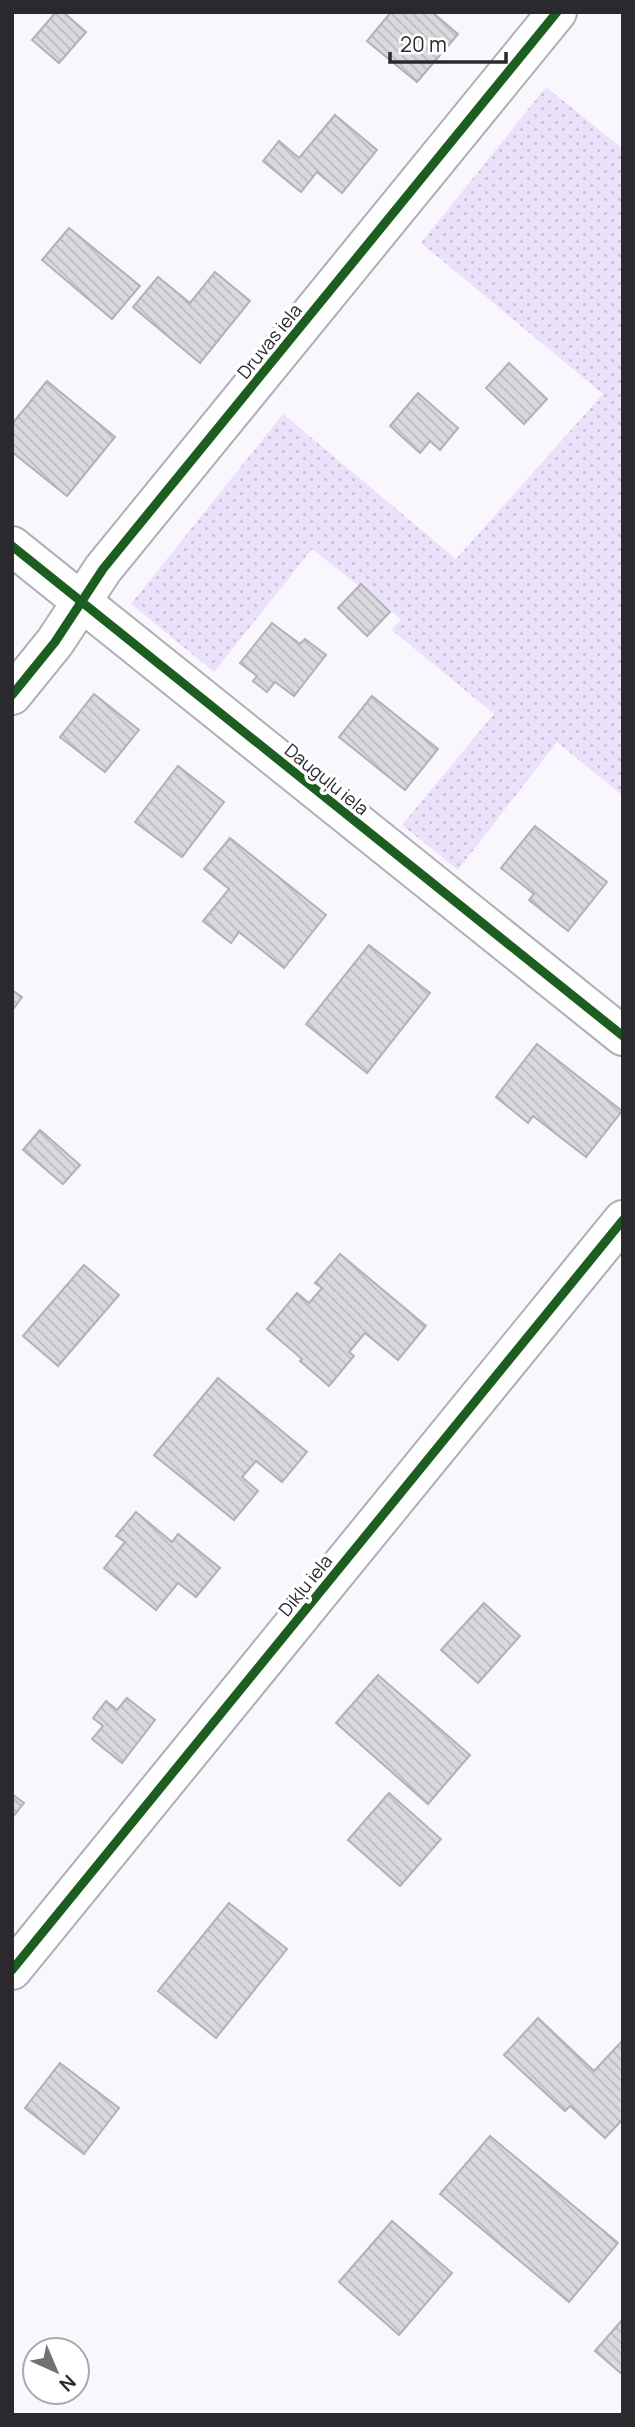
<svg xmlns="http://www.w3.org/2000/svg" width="635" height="2427" viewBox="0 0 635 2427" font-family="Manrope,sans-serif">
	<defs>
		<pattern id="grass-dots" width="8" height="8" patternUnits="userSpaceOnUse" patternTransform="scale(1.75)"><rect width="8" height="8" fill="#eae2fb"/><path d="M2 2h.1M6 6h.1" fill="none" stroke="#c9c2d7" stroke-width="1.8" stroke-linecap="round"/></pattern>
		<pattern id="building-back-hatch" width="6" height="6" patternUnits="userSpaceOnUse" patternTransform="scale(1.75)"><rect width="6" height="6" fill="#dad9de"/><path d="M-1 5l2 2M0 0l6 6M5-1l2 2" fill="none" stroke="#bbbabf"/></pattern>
	</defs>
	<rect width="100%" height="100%" fill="#f9f7fd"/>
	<!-- grass -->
	<polygon fill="url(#grass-dots)" points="546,87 623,149 623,796 557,742 458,870 402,825 494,714 392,630 401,619 312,549 214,672 131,604 283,414 456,559 603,394 421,243"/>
	<!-- building -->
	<g fill="url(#building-back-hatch)" stroke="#b3b1b6" stroke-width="2">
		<polygon points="56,12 63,12 86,32 59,63 32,40"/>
		<polygon points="391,12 432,12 458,34 417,82 367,41"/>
		<polygon points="335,115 377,150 342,193 317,172 301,192 263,161 279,141 299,158"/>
		<polygon points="69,228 140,286 112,319 42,260"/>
		<polygon points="215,272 250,301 200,363 133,307 158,277 190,303"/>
		<polygon points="509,363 547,399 524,424 486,388"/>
		<polygon points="47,381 115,437 67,496 12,452 12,424"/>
		<polygon points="418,393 458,428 440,450 430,441 420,453 390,426"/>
		<polygon points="361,584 390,612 367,636 338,608"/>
		<polygon points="272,623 300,644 305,639 326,655 294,696 275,682 267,692 253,681 257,676 240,663"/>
		<polygon points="94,694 139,730 105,772 60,737"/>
		<polygon points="372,696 438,749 405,790 339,737"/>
		<polygon points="178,766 224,802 182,857 135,822"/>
		<polygon points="535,826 607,882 568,931 529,900 534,894 501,868"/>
		<polygon points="230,838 326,915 284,968 239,932 231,943 203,921 229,889 204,869"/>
		<polygon points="369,945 430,993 367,1073 306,1024"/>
		<polygon points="12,990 22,997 12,1011"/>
		<polygon points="537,1044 622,1111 586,1157 533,1116 528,1123 496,1097"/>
		<polygon points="40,1130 80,1165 63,1184 23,1150"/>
		<polygon points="340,1254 426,1326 398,1360 365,1333 349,1352 354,1356 329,1386 300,1361 302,1359 267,1329 297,1293 309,1303 322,1288 315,1283"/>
		<polygon points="84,1265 119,1295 58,1366 23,1336"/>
		<polygon points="218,1378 307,1452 282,1482 256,1461 242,1477 258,1491 234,1520 154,1455"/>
		<polygon points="136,1512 172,1542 178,1534 220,1568 196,1597 178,1583 156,1610 104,1568 125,1542 116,1536"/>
		<polygon points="484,1603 520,1636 478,1683 441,1650"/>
		<polygon points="378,1675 470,1755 428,1804 336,1723"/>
		<polygon points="127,1698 155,1720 122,1763 92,1739 103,1726 93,1718 106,1701 117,1710"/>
		<polygon points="389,1793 441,1839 400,1886 348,1840"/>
		<polygon points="12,1794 24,1803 12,1818"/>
		<polygon points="229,1903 287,1949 216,2038 158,1991"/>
		<polygon points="538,2018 594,2071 623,2040 623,2119 605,2138 570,2106 565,2111 504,2055"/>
		<polygon points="60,2063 119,2108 84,2154 25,2108"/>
		<polygon points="490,2136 618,2243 569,2302 440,2194"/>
		<polygon points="392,2221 452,2273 399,2335 339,2282"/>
		<polygon points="623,2319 623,2375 595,2351"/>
	</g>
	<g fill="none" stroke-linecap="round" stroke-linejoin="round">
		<!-- street casing -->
		<g stroke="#afaeb2" stroke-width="42">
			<g id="street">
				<polyline points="12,546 623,1036"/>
				<polyline points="12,695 55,642 103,569 557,12"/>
				<polyline points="12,1970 623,1220"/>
			</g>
		</g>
		<!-- street -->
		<use href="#street" stroke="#fefeff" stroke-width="38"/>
		<!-- cycleway casing -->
		<g stroke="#fff" stroke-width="13">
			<g id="cycleway">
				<polyline points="12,546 623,1036"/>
				<polyline points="12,695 55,642 103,569 557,12"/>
				<polyline points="12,1970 623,1220"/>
			</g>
		</g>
		<!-- cycleway -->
		<use href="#cycleway" stroke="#1b5e20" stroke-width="9"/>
	</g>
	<g text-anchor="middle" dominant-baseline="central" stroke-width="7" stroke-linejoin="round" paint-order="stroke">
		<!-- street labels -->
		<g font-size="18" fill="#2b292e" stroke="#fff">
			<text transform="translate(269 341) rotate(-51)">Druvas iela</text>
			<text transform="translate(327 779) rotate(39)">Dauguļu iela</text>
			<text transform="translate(305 1585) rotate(-51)">Dikļu iela</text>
		</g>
	</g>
	<!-- border -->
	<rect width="635" height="2427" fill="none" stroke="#2b292e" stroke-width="28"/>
	<!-- north arrow -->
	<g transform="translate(56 2371) rotate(136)"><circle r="33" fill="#ffffff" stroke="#aaa9ab" stroke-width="2"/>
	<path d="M0-5L12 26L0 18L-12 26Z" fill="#737176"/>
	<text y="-10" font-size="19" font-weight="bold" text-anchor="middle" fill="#2b292e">N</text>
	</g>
	<!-- scale -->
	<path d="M390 52v10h116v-10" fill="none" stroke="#2b292e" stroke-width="3.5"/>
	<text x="400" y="52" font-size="21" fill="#2b292e" stroke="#ffffff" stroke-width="5" paint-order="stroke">20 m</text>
</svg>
